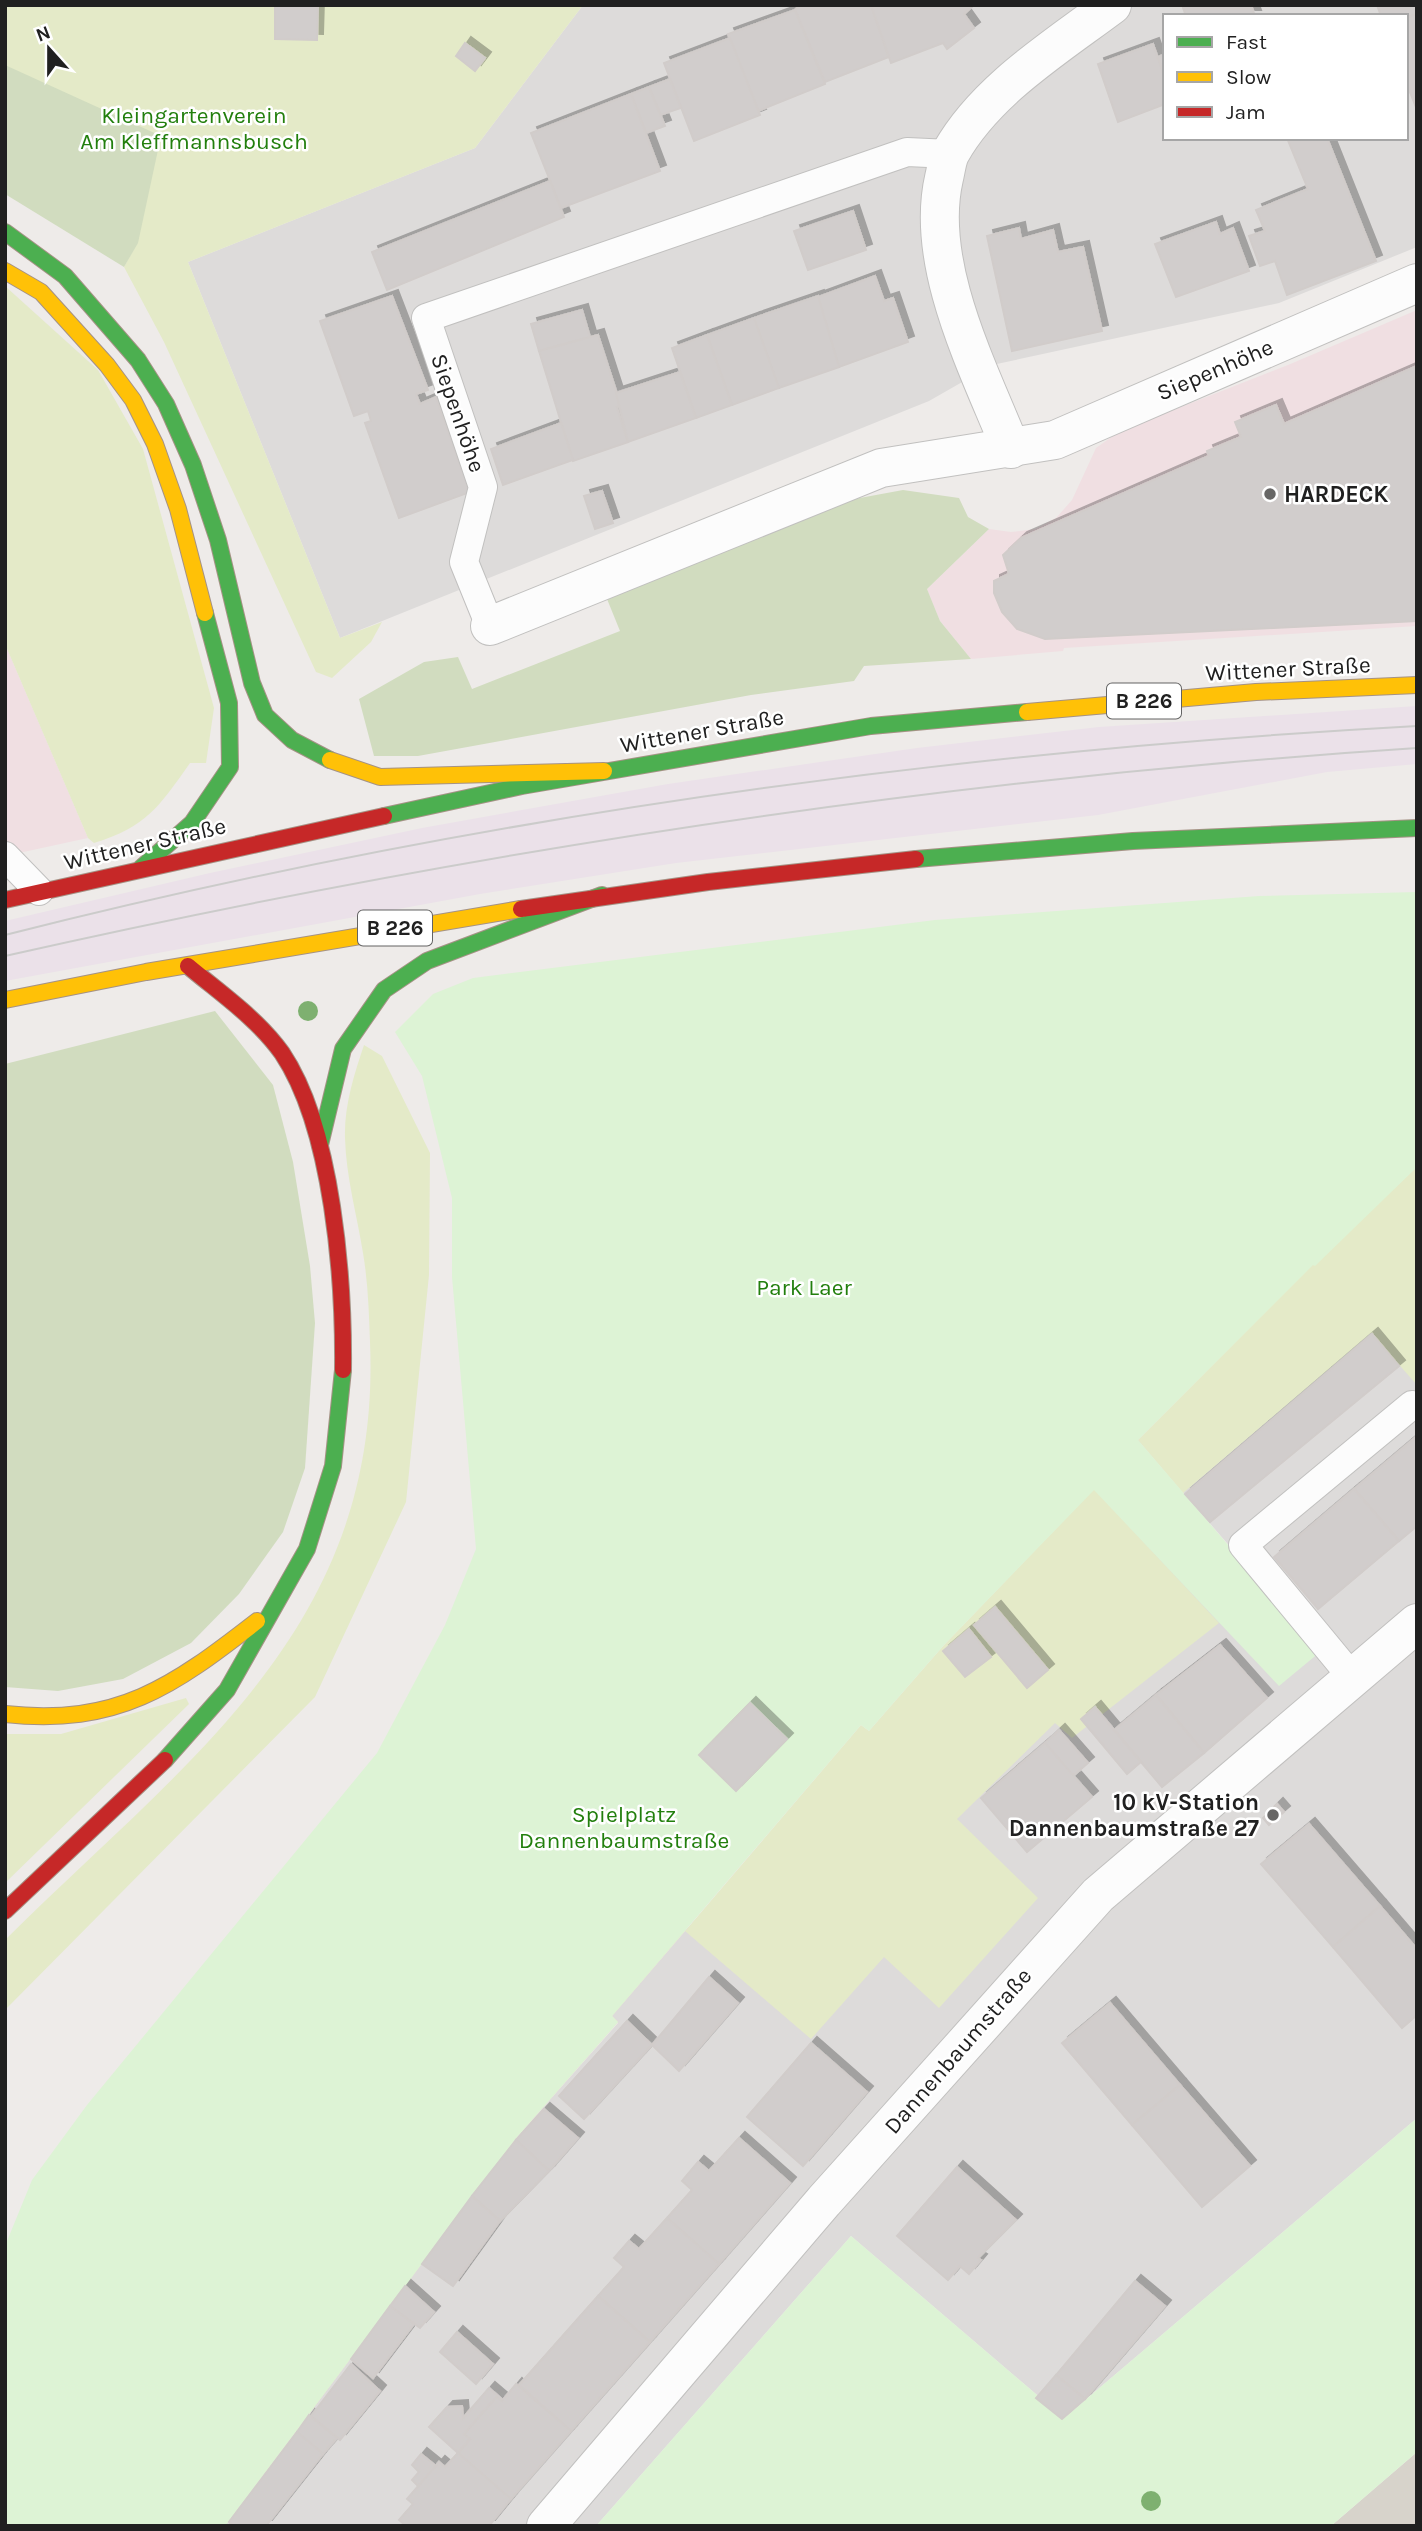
<svg xmlns="http://www.w3.org/2000/svg" width="1422" height="2531" viewBox="0 0 1422 2531" font-family="Karla,sans-serif">
	<defs>
		<filter id="shadow"><feDropShadow dx="6" dy="-6" stdDeviation="0" flood-color="#0004"/></filter>
	</defs>
	<rect width="100%" height="100%" fill="#eeebe9"/>
	<!-- residential -->
	<g fill="#dddbda" fill-rule="evenodd">
		<path d="M 583,5 L 1417,5 L 1417,247 L 1279,303 L 992,365 L 929,401 L 340,638 L 188,262 L 475,148 ZM 1165,16 L 1406,16 L 1406,138 L 1165,138 Z"/>
		<polygon points="1417,1167 1417,2118 1064,2418 851,2236 596,2526 225,2526 516,2138 618,2023 612,2016 686,1930 1094,1489 1320,1651 1138,1440"/>
	</g>
	<!-- commercial -->
	<g fill="#f0dfe2">
		<polygon points="1417,310 1417,626 1064,648 1063,651 971,659 940,621 927,589 989,529 1011,532 1035,529 1056,518 1072,500 1096,448 1120,431 1288,365"/>
		<polygon points="5,644 88,838 5,856"/>
	</g>
	<!-- industrial -->
	<polygon fill="#ebe1e9" points="1417,706 1417,764 1327,772 1098,815 676,863 480,894 5,981 5,921 210,873 422,828 668,784 917,748 1099,727"/>
	<!-- construction -->
	<polygon fill="#d7d3cb" points="1417,2452 1417,2526 1331,2526"/>
	<!-- grass -->
	<g fill="#e4eac8">
		<polygon points="5,5 583,5 475,148 188,262 340,638 382,622 371,642 332,678 316,672 164,342 124,267 137,243 5,162"/>
		<path d="M 5,286 L 98,370 L 143,449 L 214,708 L 206,763 L 190,763 C 159,807 146,827 94,843 L 88,838 L 5,644 Z"/>
		<path d="M 364,1045 L 382,1056 L 430,1153 L 429,1275 L 406,1502 L 315,1697 L 5,2010 L 5,1940 C 186,1760 382,1628 370,1342 C 369,1313 368,1282 363,1253 C 357,1215 346,1177 345,1138 C 344,1106 354,1075 364,1045 Z"/>
		<polygon points="1417,1167 1417,1385 1371,1333 1183,1493 1138,1440 1313,1264"/>
		<polygon points="1094,1489 1219,1623 1072,1738 1055,1723 957,1819 1038,1898 939,2008 884,1957 811,2039 685,1931 612,2016 618,2022 516,2138 225,2526 5,2526 5,2440 686,1930 861,1725 869,1731 944,1645"/>
		<polygon points="186,1698 189,1704 5,1883 5,1734 61,1734"/>
	</g>
	<!-- forest -->
	<g fill="#d1dcbf">
		<polygon points="5,65 161,136 138,243 124,267 5,194"/>
		<polygon points="903,490 959,498 968,517 989,529 927,589 940,621 971,659 864,666 854,681 751,695 418,756 374,756 359,699 424,662 458,657 472,689 620,631 607,599 849,500"/>
		<polygon points="215,1011 273,1085 293,1162 310,1266 315,1323 305,1468 283,1532 239,1594 191,1643 123,1679 58,1691 5,1687 5,1064"/>
	</g>
	<!-- park -->
	<g fill="#ddf3d5">
		<polygon points="1417,892 1417,1167 1315,1266 1313,1265 1138,1440 1320,1652 1279,1686 1094,1490 944,1645 869,1731 861,1725 612,2016 618,2022 516,2138 225,2526 5,2526 5,2246 32,2180 87,2105 377,1753 445,1625 476,1549 452,1277 452,1198 422,1076 395,1032 433,994 473,978 935,920 1259,896"/>
		<polygon points="1417,2118 1417,2452 1331,2526 596,2526 851,2236 1064,2418"/>
	</g>
	<!-- building -->
	<g fill="#d1cdcc" stroke="#d1ccca" stroke-width="2" filter="url(#shadow)">
		<polygon points="275,5 318,5 317,40 275,39"/>
		<polygon points="800,5 871,5 889,57 825,82 795,10"/>
		<polygon points="871,5 974,5 964,14 974,28 947,49 943,43 891,63"/>
		<polygon points="1182,5 1251,5 1255,16 1186,16"/>
		<polygon points="1377,5 1417,5 1417,14 1406,18 1381,16"/>
		<polygon points="795,10 825,84 758,111 728,34"/>
		<polygon points="1417,14 1417,110 1406,82 1406,18"/>
		<polygon points="730,38 760,115 694,141 664,63"/>
		<polygon points="465,43 485,58 475,71 456,56"/>
		<polygon points="1153,44 1165,78 1165,104 1118,122 1098,64"/>
		<polygon points="1165,54 1165,78 1158,57"/>
		<polygon points="670,79 681,108 660,115 649,87"/>
		<polygon points="649,87 665,126 646,133 631,94"/>
		<polygon points="631,94 660,171 561,208 531,133"/>
		<polygon points="1287,138 1327,138 1376,261 1287,295 1275,261 1260,266 1249,236 1265,231 1256,210 1308,189"/>
		<polygon points="550,181 564,217 387,290 372,252"/>
		<polygon points="853,211 866,250 808,270 794,231"/>
		<polygon points="1216,222 1220,234 1233,228 1249,271 1176,297 1155,244"/>
		<polygon points="1019,228 1021,239 1053,230 1058,252 1083,247 1102,331 1012,351 987,236"/>
		<polygon points="875,276 884,301 893,298 908,342 839,367 818,297"/>
		<polygon points="392,296 428,390 416,394 420,404 436,397 470,492 399,518 365,423 371,421 368,411 354,416 320,321"/>
		<polygon points="818,296 839,367 779,388 754,318"/>
		<polygon points="582,310 590,337 539,351 531,324"/>
		<polygon points="754,318 779,388 732,405 707,335"/>
		<polygon points="598,335 621,406 617,407 628,442 573,461 539,351"/>
		<polygon points="707,335 732,405 696,418 672,348"/>
		<polygon points="1417,366 1417,621 1045,639 1017,629 1002,612 994,593 994,581 1009,574 1003,555 1021,538 1209,456 1207,451 1241,437 1235,422 1276,405 1284,424"/>
		<polygon points="680,372 696,418 628,442 616,393"/>
		<polygon points="561,423 573,460 503,485 491,449"/>
		<polygon points="602,491 613,523 595,529 584,496"/>
		<polygon points="1372,1334 1399,1366 1210,1522 1185,1494"/>
		<polygon points="1417,1436 1417,1526 1399,1541 1354,1489"/>
		<polygon points="1354,1489 1399,1541 1318,1609 1274,1557"/>
		<polygon points="995,1607 1048,1670 1027,1688 974,1625"/>
		<polygon points="969,1629 991,1657 965,1677 943,1651"/>
		<polygon points="1220,1645 1267,1698 1204,1753 1156,1695"/>
		<polygon points="1156,1695 1204,1753 1162,1787 1114,1730"/>
		<polygon points="750,1703 787,1739 736,1791 699,1755"/>
		<polygon points="1095,1707 1141,1762 1127,1774 1081,1719"/>
		<polygon points="1059,1730 1088,1763 1073,1776 1045,1743"/>
		<polygon points="1045,1743 1092,1797 1027,1852 981,1798"/>
		<polygon points="1277,1804 1284,1812 1269,1825 1263,1818"/>
		<polygon points="1309,1824 1380,1906 1333,1947 1261,1864"/>
		<polygon points="1380,1906 1417,1949 1417,2015 1402,2028 1333,1947"/>
		<polygon points="709,1977 738,2003 679,2071 652,2045"/>
		<polygon points="1110,2003 1180,2085 1132,2125 1062,2043"/>
		<polygon points="627,2021 652,2045 584,2119 559,2096"/>
		<polygon points="811,2043 867,2092 803,2166 747,2117"/>
		<polygon points="1180,2085 1250,2166 1202,2207 1132,2125"/>
		<polygon points="544,2109 578,2138 549,2171 516,2140"/>
		<polygon points="739,2138 790,2183 719,2264 667,2218 692,2190 682,2181 698,2162 709,2171"/>
		<polygon points="516,2140 549,2171 500,2221 472,2196"/>
		<polygon points="957,2167 1016,2220 978,2258 981,2260 969,2274 960,2266 948,2280 897,2236"/>
		<polygon points="472,2196 500,2221 453,2286 422,2264"/>
		<polygon points="667,2218 719,2264 650,2342 598,2296 624,2267 614,2258 629,2241 639,2249"/>
		<polygon points="1135,2281 1165,2306 1085,2399 1056,2375"/>
		<polygon points="405,2286 434,2312 420,2328 390,2306"/>
		<polygon points="598,2296 650,2342 571,2431 519,2385"/>
		<polygon points="390,2306 414,2324 373,2378 351,2359"/>
		<polygon points="457,2332 493,2364 476,2384 440,2352"/>
		<polygon points="351,2364 380,2391 340,2440 311,2416"/>
		<polygon points="1056,2375 1085,2399 1062,2419 1036,2398"/>
		<polygon points="516,2384 571,2431 511,2499 458,2453 470,2439 464,2434 497,2396 502,2401"/>
		<polygon points="489,2388 503,2400 497,2396 464,2434 470,2439 458,2453 429,2427 447,2407 462,2406 463,2418"/>
		<polygon points="309,2415 337,2438 323,2454 297,2432"/>
		<polygon points="297,2432 323,2454 266,2526 233,2526 229,2522"/>
		<polygon points="458,2453 511,2499 489,2526 406,2526 399,2520 413,2504 407,2499 439,2462 445,2467"/>
		<polygon points="421,2454 436,2466 418,2486 412,2480 419,2472 412,2465"/>
	</g>
	<g fill="none" stroke-linecap="round" stroke-linejoin="round">
		<!-- lane casing -->
		<g stroke="#c1c0bf" stroke-width="30">
			<g id="lane">
				<polyline points="490,626 464,562 483,487 426,318 907,152 950,154"/>
				<polyline points="5,856 39,891"/>
				<polyline points="1352,1677 1243,1545 1412,1405"/>
			</g>
		</g>
		<!-- street casing -->
		<g stroke="#c1c0bf" stroke-width="40">
			<g id="street">
				<path d="M 1011,449 C 979,369 924,265 944,178 C 946,170 947,159 951,152 C 986,90 1056,47 1112,5"/>
				<polyline points="490,626 881,468 1055,440 1417,283"/>
				<polyline points="546,2526 824,2201 1098,1895 1417,1623"/>
			</g>
		</g>
		<!-- fast casing -->
		<g stroke="#a59285" stroke-width="18">
			<g id="fast">
				<polyline points="5,232 65,276 138,360 166,404 193,465 218,540 252,683 265,715 292,740 330,760"/>
				<polyline points="384,816 522,786 871,726 1027,712"/>
				<polyline points="916,859 1133,841 1417,828"/>
				<polyline points="141,868 192,823 230,767 229,703 205,613"/>
				<polyline points="320,1145 343,1049 384,990 427,961 602,895"/>
				<polyline points="165,1760 227,1690 307,1549 333,1466 343,1370"/>
			</g>
		</g>
		<!-- slow casing -->
		<g stroke="#a59285" stroke-width="18">
			<g id="slow">
				<polyline points="5,271 41,292 107,365 133,400 155,444 178,509 205,613"/>
				<polyline points="1027,712 1256,692 1417,685"/>
				<polyline points="330,760 380,777 604,771"/>
				<polyline points="5,1000 146,972 521,909"/>
				<path d="M 5,1714 C 118,1726 172,1687 257,1621"/>
			</g>
		</g>
		<!-- jam casing -->
		<g stroke="#a59285" stroke-width="18">
			<g id="jam">
				<polyline points="5,900 384,816"/>
				<polyline points="521,909 708,882 916,859"/>
				<path d="M 188,966 C 220,993 257,1018 282,1053 C 333,1129 344,1280 343,1370"/>
				<polyline points="5,1911 165,1760"/>
			</g>
		</g>
		<!-- lane -->
		<use href="#lane" stroke="#fcfcfc" stroke-width="28"/>
		<!-- street -->
		<use href="#street" stroke="#fcfcfc" stroke-width="38"/>
		<!-- fast -->
		<use href="#fast" stroke="#4caf50" stroke-width="16"/>
		<!-- slow -->
		<use href="#slow" stroke="#ffc107" stroke-width="16"/>
		<!-- jam -->
		<use href="#jam" stroke="#c62828" stroke-width="16"/>
		<!-- tram -->
		<g stroke="#cbcbca" stroke-width="2">
			<path d="M 5,935 C 466,818 942,752 1417,726"/>
			<path d="M 5,956 C 470,851 941,779 1417,748"/>
		</g>
	</g>
	<!-- trees -->
	<g fill="#7eb070">
		<circle cx="308" cy="1011" r="10"/>
		<circle cx="1151" cy="2501" r="10"/>
	</g>
	<!-- markers -->
	<g fill="#686766" stroke="#fff" stroke-width="2.5">
		<circle cx="1270" cy="494" r="7"/>
		<circle cx="1273" cy="1815" r="7"/>
	</g>
	<g text-anchor="middle" dominant-baseline="central" stroke-width="5" stroke-linejoin="round" paint-order="stroke">
		<!-- shield labels -->
		<g fill="#fff" stroke="#636363" stroke-width="2">
			<rect x="1107" y="683.5" width="74" height="35" rx="5"/>
			<rect x="358" y="910.5" width="74" height="35" rx="5"/>
		</g>
		<g font-size="21" font-weight="bold" fill="#202020">
			<text x="1144" y="701">B 226</text>
			<text x="395" y="928">B 226</text>
		</g>
		<!-- park labels -->
		<g font-size="23" fill="#227f0d" stroke="#fff">
			<text x="194" y="115">Kleingartenverein<tspan x="194" dy="26">Am Kleffmannsbusch</tspan></text>
			<text x="804" y="1287">Park Laer</text>
			<text x="624" y="1814">Spielplatz<tspan x="624" dy="26">Dannenbaumstraße</tspan></text>
		</g>
		<!-- street labels -->
		<g font-size="23" fill="#202020" stroke="#fff">
			<text transform="translate(1215 370) rotate(-23)">Siepenhöhe</text>
			<text transform="translate(458 413) rotate(71)">Siepenhöhe</text>
			<text transform="translate(1288 669) rotate(-3)">Wittener Straße</text>
			<text transform="translate(702 731) rotate(-10)">Wittener Straße</text>
			<text transform="translate(145 844) rotate(-13)">Wittener Straße</text>
			<text transform="translate(958 2051) rotate(-49)">Dannenbaumstraße</text>
		</g>
		<!-- poi labels -->
		<g font-size="23" font-weight="bold" fill="#202020" stroke="#fff" text-anchor="start">
			<text x="1284" y="494">HARDECK</text>
			<text x="1259" y="1802" text-anchor="end">10 kV-Station<tspan x="1259" dy="26">Dannenbaumstraße 27</tspan></text>
		</g>
	</g>
	<!-- border -->
	<rect width="1422" height="2531" fill="none" stroke="#202020" stroke-width="14"/>
	<!-- legend -->
	<rect x="1163" y="14" width="245" height="126" fill="#ffffff" stroke="#a6a6a6" stroke-width="2"/>
	<rect x="1177" y="37" width="35" height="10" fill="#4caf50" stroke="#a6a6a6" stroke-width="2"/>
	<text x="1226" y="49" font-size="21" fill="#202020">Fast</text>
	<rect x="1177" y="72" width="35" height="10" fill="#ffc107" stroke="#a6a6a6" stroke-width="2"/>
	<text x="1226" y="84" font-size="21" fill="#202020">Slow</text>
	<rect x="1177" y="107" width="35" height="10" fill="#c62828" stroke="#a6a6a6" stroke-width="2"/>
	<text x="1226" y="119" font-size="21" fill="#202020">Jam</text>
	<!-- north arrow -->
	<g transform="translate(49 49) rotate(339)" stroke="#ffffff" stroke-width="5" paint-order="stroke">
	<path d="M0-5L12 26L0 18L-12 26Z" fill="#202020"/>
	<text y="-10" font-size="19" font-weight="bold" text-anchor="middle" fill="#202020">N</text>
	</g>
</svg>
